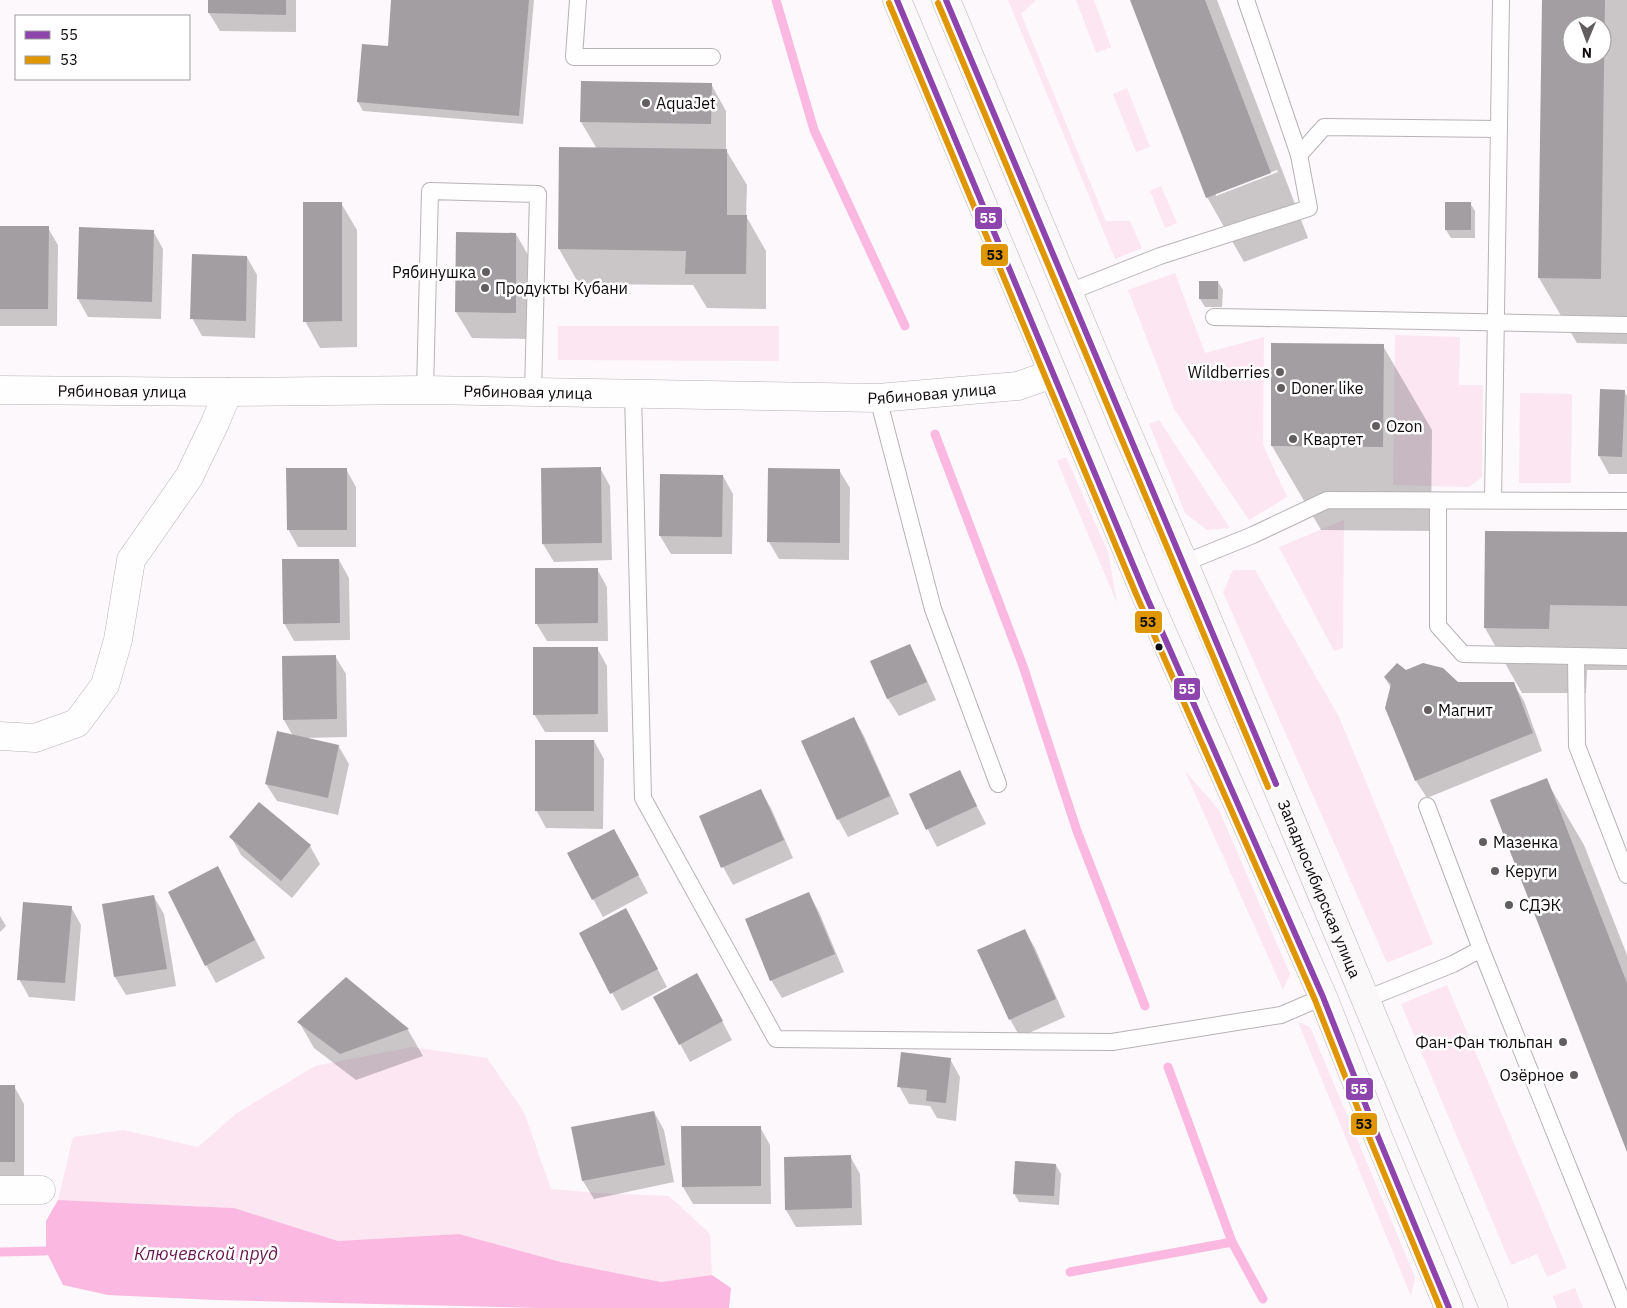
<svg xmlns="http://www.w3.org/2000/svg" width="1627" height="1308" viewBox="0 0 1627 1308" font-family="'IBM Plex Sans',sans-serif">
	<rect width="100%" height="100%" fill="#fdf8fb"/>
	<!-- green -->
	<g fill="#fbe6f2">
		<polygon points="1008,0 1036,0 1021,14 1106,221 1130,221 1142,248 1115,259"/>
		<polygon points="1076,0 1094,0 1111,47 1096,53"/>
		<polygon points="1127,88 1150,147 1136,152 1113,94"/>
		<polygon points="1161,186 1177,223 1165,228 1150,191"/>
		<polygon points="1175,273 1205,353 1264,337 1263,445 1287,497 1249,520 1174,409 1128,290"/>
		<polygon points="558,326 779,326 779,361 558,360"/>
		<polygon points="1395,335 1460,337 1459,385 1483,385 1482,477 1469,487 1393,485"/>
		<polygon points="1520,393 1572,394 1571,483 1519,483"/>
		<polygon points="1159,420 1230,528 1207,530 1185,513 1149,424"/>
		<polygon points="1066,457 1108,552 1117,603 1057,461"/>
		<polygon points="1344,520 1343,648 1334,651 1279,547"/>
		<polygon points="1233,570 1255,570 1339,717 1433,944 1387,963 1223,592"/>
		<polygon points="1185,771 1219,810 1290,974 1283,990"/>
		<polygon points="1447,985 1567,1268 1547,1277 1537,1254 1511,1265 1401,1004"/>
		<polygon points="1298,1022 1310,1027 1415,1277 1411,1296"/>
		<polygon points="412,1047 487,1058 524,1112 551,1189 598,1193 669,1196 710,1234 712,1275 661,1282 561,1262 459,1234 338,1241 234,1208 58,1200 73,1137 123,1130 198,1147 237,1113 315,1066"/>
		<polygon points="1575,1288 1583,1308 1557,1308 1553,1296"/>
	</g>
	<!-- water -->
	<polygon fill="#fbb9e1" points="58,1200 234,1208 338,1241 459,1234 561,1262 661,1282 712,1275 731,1288 729,1308 538,1308 215,1300 108,1295 63,1285 46,1251 46,1221"/>
	<!-- shadow -->
	<g fill="#0003" fill-rule="evenodd">
		<polygon points="210,0 296,0 296,32 220,31 209,13"/>
		<polygon points="393,0 534,0 523,124 363,111 358,102 389,47"/>
		<path d="M 1132,0 L 1217,0 L 1308,238 L 1244,262 L 1207,197 ZM 1277,170 L 1278,172 L 1216,196 L 1216,193 Z"/>
		<path d="M 1543,0 L 1627,0 L 1627,344 L 1577,343 L 1539,278 ZM 1572,25 L 1602,25 L 1602,55 L 1572,55 Z"/>
		<polygon points="582,82 711,84 726,111 726,150 747,185 746,216 766,251 766,309 707,308 693,285 579,284 559,249 560,149 597,149 581,122"/>
		<polygon points="341,203 357,230 357,347 320,348 305,321"/>
		<polygon points="1470,203 1475,211 1475,238 1451,238 1446,230"/>
		<polygon points="0,227 48,228 58,245 57,326 0,326"/>
		<polygon points="80,229 153,231 163,249 161,319 88,317 78,299"/>
		<polygon points="516,234 531,260 530,339 472,338 456,312"/>
		<polygon points="247,257 257,275 255,338 202,336 192,318"/>
		<polygon points="1218,282 1223,290 1222,307 1205,307 1200,299"/>
		<polygon points="1383,346 1432,430 1431,531 1321,530 1272,446"/>
		<polygon points="1601,390 1624,391 1627,396 1627,474 1609,474 1599,456"/>
		<polygon points="600,468 610,486 612,560 554,562 543,544 542,469"/>
		<polygon points="346,469 356,487 356,547 298,547 288,529"/>
		<polygon points="839,470 850,488 849,560 779,559 769,542"/>
		<polygon points="723,476 733,494 732,554 671,554 660,536"/>
		<polygon points="1627,534 1627,670 1587,670 1586,693 1522,693 1485,628"/>
		<polygon points="339,560 349,578 350,640 294,641 284,623"/>
		<polygon points="597,569 607,587 608,641 547,641 536,623"/>
		<polygon points="909,645 919,663 936,700 899,716 888,699 872,661"/>
		<polygon points="597,648 607,666 608,732 545,732 534,714"/>
		<polygon points="335,656 346,674 347,737 304,738 339,747 349,764 338,815 277,801 266,784 293,736 284,720 283,657"/>
		<polygon points="1406,671 1458,683 1513,683 1524,701 1542,751 1427,798 1416,781 1386,708 1391,688 1385,678"/>
		<polygon points="854,718 864,736 899,814 848,837 838,819"/>
		<polygon points="594,741 604,759 603,829 546,828 536,810"/>
		<polygon points="959,771 986,824 937,847 910,795"/>
		<polygon points="1546,780 1584,845 1627,955 1627,1149"/>
		<polygon points="760,790 771,808 793,858 733,885 723,867"/>
		<polygon points="231,837 310,846 320,864 292,898 241,855"/>
		<polygon points="624,848 648,893 603,917 593,899"/>
		<polygon points="218,868 265,958 216,983 206,965"/>
		<polygon points="809,894 819,912 844,972 782,998 771,980 746,920"/>
		<polygon points="154,897 164,914 176,986 126,995 115,977 103,905"/>
		<polygon points="71,907 81,925 75,1001 29,997 19,979"/>
		<polygon points="0,916 6,926 0,932"/>
		<polygon points="636,928 667,987 622,1011 580,934"/>
		<polygon points="1025,931 1035,948 1065,1017 1020,1037 1010,1019"/>
		<polygon points="346,979 408,1030 423,1056 356,1080 314,1048 299,1022"/>
		<polygon points="707,992 732,1040 690,1062 680,1044"/>
		<polygon points="950,1059 960,1077 956,1121 937,1118 930,1106 909,1104 899,1086"/>
		<polygon points="0,1086 14,1086 24,1104 24,1179 0,1179"/>
		<polygon points="654,1112 664,1130 674,1182 594,1199 583,1181 573,1128"/>
		<polygon points="760,1127 770,1145 771,1204 693,1204 683,1187"/>
		<polygon points="850,1156 860,1174 862,1225 796,1227 786,1210"/>
		<polygon points="1056,1165 1061,1174 1059,1205 1019,1202 1014,1193"/>
	</g>
	<g fill="none" stroke-linecap="round" stroke-linejoin="round">
		<!-- stream -->
		<g stroke="#fbb9e1" stroke-width="9">
			<polyline points="776,0 814,130 905,326"/>
			<polyline points="935,434 1023,666 1077,831 1145,1006"/>
			<polyline points="1168,1067 1232,1242 1263,1299"/>
			<polyline points="0,1252 46,1251"/>
			<polyline points="1070,1272 1232,1242"/>
		</g>
	</g>
	<!-- building -->
	<g fill="#a39ea1" fill-rule="evenodd">
		<polygon points="208,0 286,0 286,15 208,13"/>
		<polygon points="391,0 529,0 519,116 357,102 362,44 388,46"/>
		<polygon points="1130,0 1205,0 1271,173 1206,198"/>
		<path d="M 1542,0 L 1605,0 L 1601,279 L 1538,278 ZM 1572,25 L 1602,25 L 1602,55 L 1572,55 Z"/>
		<polygon points="581,81 712,83 711,124 580,122"/>
		<polygon points="559,147 727,149 727,215 747,215 746,274 685,274 686,251 558,249"/>
		<polygon points="303,202 342,202 342,321 303,322"/>
		<rect x="1445" y="202" width="26" height="28"/>
		<polygon points="0,226 49,226 48,309 0,309"/>
		<polygon points="79,227 154,230 152,302 77,299"/>
		<polygon points="456,232 516,233 516,313 455,312"/>
		<polygon points="192,254 247,256 246,321 190,319"/>
		<rect x="1199" y="281" width="19" height="18"/>
		<polygon points="1271,343 1384,344 1383,447 1271,446"/>
		<polygon points="1600,389 1625,390 1622,457 1598,456"/>
		<polygon points="601,467 602,543 542,544 541,468"/>
		<polygon points="286,468 347,468 347,530 287,530"/>
		<polygon points="768,468 840,469 840,543 767,542"/>
		<polygon points="660,474 723,475 722,537 659,536"/>
		<polygon points="1485,531 1627,532 1627,606 1550,605 1549,629 1484,628"/>
		<polygon points="282,559 339,559 340,623 283,624"/>
		<polygon points="535,568 598,568 598,623 535,624"/>
		<polygon points="910,644 927,682 887,699 870,661"/>
		<polygon points="533,647 598,647 598,714 533,715"/>
		<polygon points="336,655 337,719 283,720 282,656"/>
		<polygon points="1397,663 1406,670 1423,663 1443,668 1458,682 1514,682 1533,733 1415,781 1385,708 1391,684 1384,677"/>
		<polygon points="854,717 890,796 837,820 801,741"/>
		<polygon points="277,731 339,745 328,798 265,784"/>
		<rect x="535" y="740" width="59" height="71"/>
		<polygon points="960,770 977,806 926,830 909,794"/>
		<polygon points="1547,778 1627,983 1627,1152 1490,800"/>
		<polygon points="761,789 784,840 721,868 699,816"/>
		<polygon points="259,802 311,845 281,881 229,837"/>
		<polygon points="614,829 639,875 592,900 567,853"/>
		<polygon points="218,866 255,940 205,966 168,892"/>
		<polygon points="809,892 835,954 770,981 745,919"/>
		<polygon points="154,895 167,969 114,977 102,904"/>
		<polygon points="23,902 72,906 65,983 17,980"/>
		<polygon points="626,908 658,969 610,994 579,933"/>
		<polygon points="1025,929 1056,999 1009,1020 977,950"/>
		<polygon points="697,973 723,1021 679,1045 653,997"/>
		<polygon points="346,977 409,1029 340,1054 297,1022"/>
		<polygon points="901,1052 951,1058 946,1103 926,1101 927,1090 897,1087"/>
		<rect x="0" y="1085" width="15" height="77"/>
		<polygon points="654,1111 665,1165 582,1181 571,1127"/>
		<polygon points="681,1126 761,1126 761,1186 682,1187"/>
		<polygon points="851,1155 852,1208 785,1210 784,1157"/>
		<polygon points="1015,1161 1056,1164 1054,1196 1013,1194"/>
	</g>
	<g fill="none" stroke-linecap="round" stroke-linejoin="round">
		<!-- lane casing -->
		<g stroke="#b7b3b5" stroke-width="18">
			<g id="lane">
				<polyline points="578,0 574,57 712,57"/>
				<polyline points="1299,155 1324,127 1499,129"/>
				<polyline points="1069,292 1160,256 1309,208 1299,155 1246,0"/>
				<polyline points="1214,317 1627,325"/>
				<polyline points="425,390 430,191 538,194 533,393"/>
				<polyline points="633,393 643,798 776,1039 1112,1042 1281,1015 1323,997"/>
				<polyline points="878,398 933,609 998,784"/>
				<polyline points="1493,500 1501,0"/>
				<polyline points="1438,501 1438,626 1463,654 1627,657"/>
				<polyline points="1184,563 1253,535 1327,500 1627,501"/>
				<polyline points="1576,656 1577,746 1627,875"/>
				<polyline points="1427,806 1481,949 1625,1308"/>
				<polyline points="1366,999 1453,964 1481,949"/>
			</g>
		</g>
		<!-- street casing -->
		<g stroke="#b7b3b5" stroke-width="29">
			<g id="street">
				<path id="s1" d="M 0,390 L 228,392 L 425,390 L 878,398 L 1018,386 L 1052,374"/>
				<polyline points="0,736 35,738 77,723 105,685 118,640 131,560 189,477 215,423 228,392"/>
				<polyline points="0,1190 41,1190"/>
			</g>
		</g>
		<!-- secondary casing -->
		<g stroke="#b7b3b5" stroke-width="29">
			<g id="secondary">
				<polyline points="897,0 1144,591 1323,997 1379,1139 1449,1308"/>
				<path id="s2" d="M 946,0 L 1123,423 L 1184,563 L 1494,1308"/>
			</g>
		</g>
		<!-- lane -->
		<use href="#lane" stroke="#fffefe" stroke-width="16"/>
		<!-- street -->
		<use href="#street" stroke="#fffefe" stroke-width="28"/>
		<!-- secondary -->
		<use href="#secondary" stroke="#fbf8fa" stroke-width="28"/>
		<!-- bus-1 casing -->
		<g stroke="#fff" stroke-width="10">
			<g id="bus-1">
				<polyline points="897,0 1144,591 1323,997 1379,1139 1449,1308"/>
				<polyline points="946,0 1276,784"/>
			</g>
		</g>
		<!-- bus-2 casing -->
		<g stroke="#fff" stroke-width="10">
			<g id="bus-2">
				<polyline points="889,3 1136,594 1315,1000 1371,1142 1440,1308"/>
				<polyline points="938,3 1268,787"/>
			</g>
		</g>
		<!-- bus-1 -->
		<use href="#bus-1" stroke="#8e44ad" stroke-width="6"/>
		<!-- bus-2 -->
		<use href="#bus-2" stroke="#e09601" stroke-width="6"/>
	</g>
	<!-- markers -->
	<g fill="#625e60" stroke="#fff" stroke-width="2">
		<circle cx="646" cy="103" r="5"/>
		<circle cx="486" cy="272" r="5"/>
		<circle cx="485" cy="288" r="5"/>
		<circle cx="1280" cy="372" r="5"/>
		<circle cx="1281" cy="388" r="5"/>
		<circle cx="1376" cy="426" r="5"/>
		<circle cx="1293" cy="439" r="5"/>
		<circle cx="1428" cy="710" r="5"/>
		<circle cx="1483" cy="842" r="5"/>
		<circle cx="1495" cy="871" r="5"/>
		<circle cx="1509" cy="905" r="5"/>
		<circle cx="1563" cy="1042" r="5"/>
		<circle cx="1574" cy="1075" r="5"/>
	</g>
	<circle fill="#0f0b0d" stroke="#fff" stroke-width="2" cx="1159" cy="647" r="4.5"/>
	<g text-anchor="middle" dominant-baseline="central" stroke-width="5" stroke-linejoin="round" paint-order="stroke">
		<!-- poi labels -->
		<g font-size="16" fill="#0f0b0d" stroke="#fff" text-anchor="start">
			<text x="656" y="103">AquaJet</text>
			<text x="476" y="272" text-anchor="end">Рябинушка</text>
			<text x="495" y="288">Продукты Кубани</text>
			<text x="1270" y="372" text-anchor="end">Wildberries</text>
			<text x="1291" y="388">Doner like</text>
			<text x="1386" y="426">Ozon</text>
			<text x="1303" y="439">Квартет</text>
			<text x="1438" y="710">Магнит</text>
			<text x="1493" y="842">Мазенка</text>
			<text x="1505" y="871">Керуги</text>
			<text x="1519" y="905">СДЭК</text>
			<text x="1553" y="1042" text-anchor="end">Фан-Фан тюльпан</text>
			<text x="1564" y="1075" text-anchor="end">Озёрное</text>
		</g>
		<!-- street labels -->
		<g font-size="16" fill="#0f0b0d" stroke="#fff">
			<text stroke="none"><textPath href="#s1" startOffset="122">Рябиновая улица</textPath></text>
			<text stroke="none"><textPath href="#s1" startOffset="528">Рябиновая улица</textPath></text>
			<text stroke="none"><textPath href="#s1" startOffset="932">Рябиновая улица</textPath></text>
			<text stroke="none"><textPath href="#s2" startOffset="964">Западносибирская улица</textPath></text>
		</g>
		<!-- water labels -->
		<g font-size="18" font-style="italic" fill="#67184e" stroke="#fff">
			<text x="206" y="1253">Ключевской пруд</text>
		</g>
	</g>
	<g stroke="#fff" stroke-width="2">
		<rect x="974" y="206" width="29" height="24" rx="5" fill="#8e44ad"/>
		<rect x="980" y="243" width="29" height="24" rx="5" fill="#e09601"/>
		<rect x="1134" y="610" width="29" height="24" rx="5" fill="#e09601"/>
		<rect x="1173" y="677" width="28" height="24" rx="5" fill="#8e44ad"/>
		<rect x="1345" y="1077" width="29" height="24" rx="5" fill="#8e44ad"/>
		<rect x="1350" y="1112" width="28" height="24" rx="5" fill="#e09601"/>
	</g>
	<g font-size="14" text-anchor="middle" font-weight="bold" fill="#fff">
		<text x="988" y="223">55</text>
		<text x="1187" y="694">55</text>
		<text x="1359" y="1094">55</text>
	</g>
	<g font-size="14" text-anchor="middle" font-weight="bold" fill="#111">
		<text x="995" y="260">53</text>
		<text x="1148" y="627">53</text>
		<text x="1364" y="1129">53</text>
	</g>
	<!-- legend -->
	<rect x="15" y="15" width="175" height="65" fill="#ffffff" stroke="#9f9d9e"/>
	<rect x="25" y="31" width="25" height="8" fill="#8e44ad" stroke="#9f9d9e"/>
	<text x="60" y="40" font-size="15" fill="#0f0b0d">55</text>
	<rect x="25" y="56" width="25" height="8" fill="#e09601" stroke="#9f9d9e"/>
	<text x="60" y="65" font-size="15" fill="#0f0b0d">53</text>
	<!-- north arrow -->
	<g transform="translate(1587 40) rotate(181)"><circle r="24" fill="#ffffff" stroke="#9f9d9e"/>
	<path d="M0-4L9 19L0 12L-9 19Z" fill="#625e60"/>
	<text y="-8" font-size="14" font-weight="bold" text-anchor="middle" fill="#0f0b0d">N</text>
	</g>
</svg>
